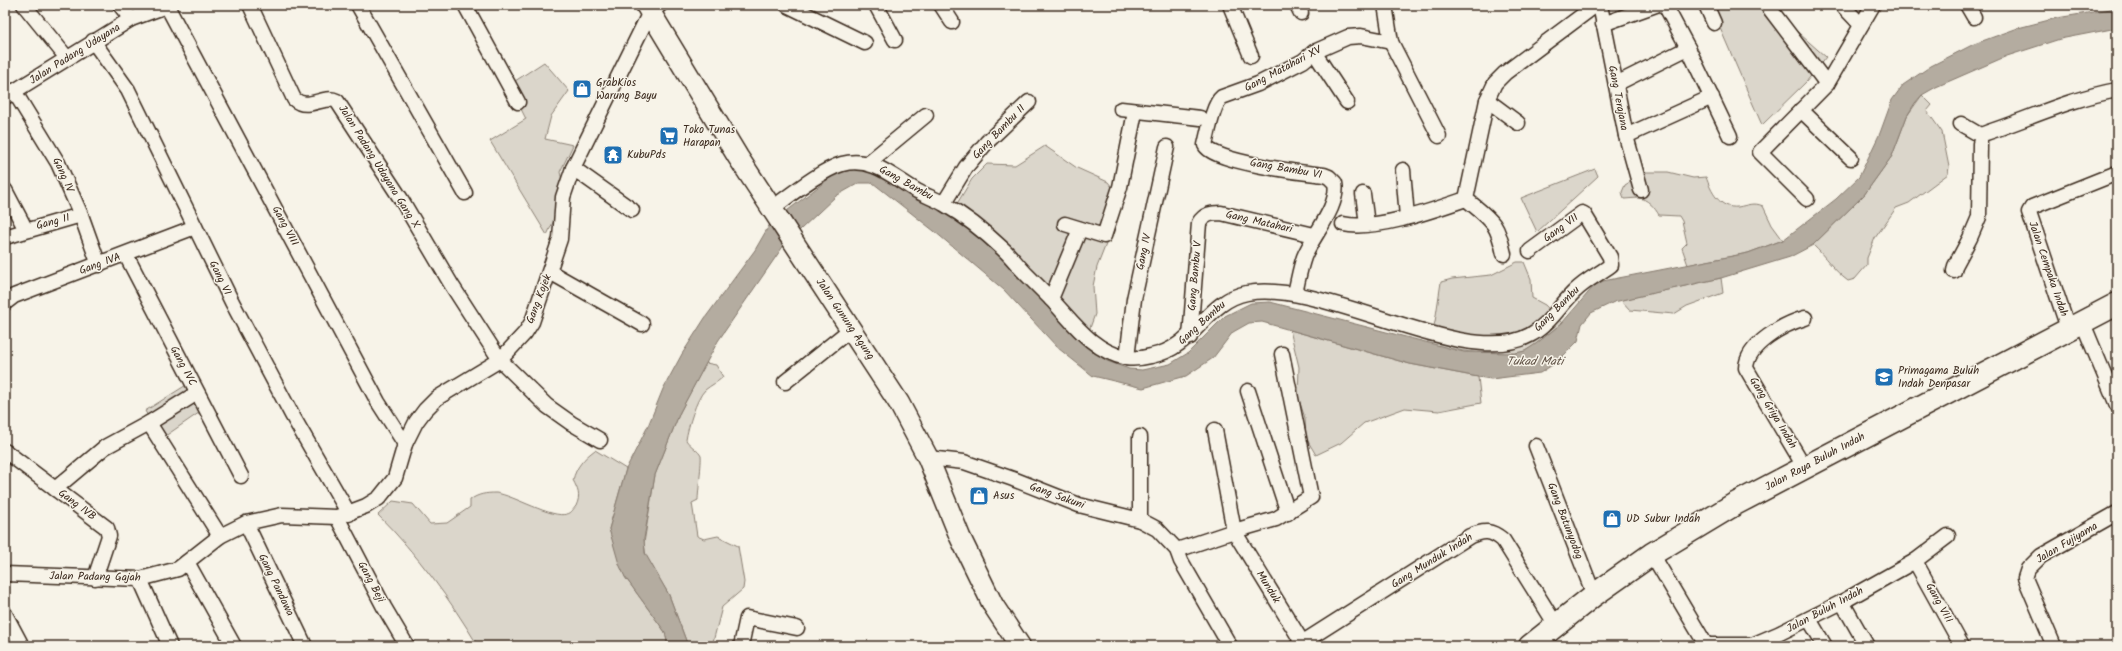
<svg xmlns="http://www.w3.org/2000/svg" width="2122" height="651" viewBox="0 0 2122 651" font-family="Kalam,sans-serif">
	<rect width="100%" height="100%" fill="#f7f3e8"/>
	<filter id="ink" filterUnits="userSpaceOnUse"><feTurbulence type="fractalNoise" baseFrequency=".025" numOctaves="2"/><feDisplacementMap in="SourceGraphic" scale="8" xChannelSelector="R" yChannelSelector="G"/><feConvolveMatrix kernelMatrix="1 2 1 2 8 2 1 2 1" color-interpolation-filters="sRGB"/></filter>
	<g filter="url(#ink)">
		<!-- green -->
		<g fill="#dbd6cb" stroke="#8b8074">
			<polygon points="1710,5 1774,5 1784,20 1826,57 1806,82 1762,125"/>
			<polygon points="544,62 569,91 551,116 545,139 573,145 560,172 566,195 547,235 490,141 526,119 509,85"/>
			<path d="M 1922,95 L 1932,105 L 1927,111 L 1942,132 L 1949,167 L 1948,174 L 1909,203 L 1896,208 L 1875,238 L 1867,258 L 1867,265 L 1855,279 L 1848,281 C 1834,271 1825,256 1813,245 L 1864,195 L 1892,156 L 1907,116 Z"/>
			<polygon points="1045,146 1077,168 1108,182 1116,192 1119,211 1097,267 1093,286 1095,314 1084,345 1062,320 950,215 972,179 987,164 1015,165"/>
			<polygon points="1595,169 1598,176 1537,232 1521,198"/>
			<path d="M 1646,172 L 1668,172 L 1693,178 L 1706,177 C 1711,191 1719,209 1738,207 C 1748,205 1754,202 1763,206 L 1772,225 L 1783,240 L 1748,253 L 1688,265 L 1682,248 L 1687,243 L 1682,221 L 1679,216 L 1659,215 C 1655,208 1647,198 1638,198 C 1633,198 1629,199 1624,199 L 1622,192 L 1625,185 Z"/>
			<path d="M 1517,262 L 1524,262 L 1531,279 L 1532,298 L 1545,305 L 1562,323 C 1550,332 1538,345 1525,351 C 1502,360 1451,349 1427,344 L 1435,322 L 1441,282 L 1452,279 L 1491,275 Z"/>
			<polygon points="1721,278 1723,293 1687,306 1674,314 1630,310 1621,300"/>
			<polygon points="1290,330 1410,364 1478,377 1481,403 1439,411 1405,408 1364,423 1341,443 1316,455 1306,438 1305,418 1298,397 1299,367"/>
			<path d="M 706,363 L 716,365 L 723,377 C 718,382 711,385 705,390 C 696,399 688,427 686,440 C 690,446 699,451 701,456 C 702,459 698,494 698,500 L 692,503 L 697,536 L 704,539 L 718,536 L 738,546 L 744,582 L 743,589 L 722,607 L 712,646 L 688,646 L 669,595 L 646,556 L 644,543 L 655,475 L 680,412 Z"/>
			<polygon points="191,382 206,408 161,439 145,411"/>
			<path d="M 595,450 L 626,469 L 609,529 L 625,577 L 665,632 L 668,646 L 478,646 C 450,599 417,554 378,515 L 393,501 L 413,504 L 430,524 L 447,523 L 470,507 L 470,500 C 478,494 486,493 496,493 C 513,495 552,519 567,514 C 572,513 573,509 576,506 C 581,495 578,490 573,480 C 576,467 584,458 595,450 Z"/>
		</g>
		<!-- water -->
		<polygon fill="#b4aca0" stroke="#84786c" points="2117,8 2117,28 2060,39 2007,56 1936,87 1922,95 1915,103 1907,116 1892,156 1864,195 1813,245 1790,257 1721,278 1614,302 1591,313 1582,324 1578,341 1557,362 1540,373 1491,379 1478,377 1410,364 1262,322 1249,323 1233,332 1213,358 1186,376 1143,388 1093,376 1058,348 1004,290 934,231 873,183 859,183 836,196 784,245 718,341 680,412 655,475 644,539 645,553 669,595 688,646 668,646 665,632 625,577 619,564 609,529 626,469 648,426 663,389 682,354 705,318 755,250 770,224 840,170 861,167 884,176 950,215 1005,258 1084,345 1107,361 1129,369 1142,370 1170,364 1188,353 1225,316 1251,303 1270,302 1464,352 1515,353 1525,351 1537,343 1562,323 1594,286 1603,281 1748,253 1783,240 1836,199 1859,177 1880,133 1892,100 1903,85 1931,66 1974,44 2018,28 2057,18"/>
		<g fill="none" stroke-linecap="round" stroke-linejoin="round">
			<!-- minor casing -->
			<g stroke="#3b2a1e" stroke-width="17">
				<g id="minor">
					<polyline points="24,5 67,58"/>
					<polyline points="120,5 131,19"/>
					<path d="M 250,5 L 294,99 C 308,112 323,94 337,101 L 401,199 L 451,284 L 500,360 L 547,406 L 571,423 L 600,440"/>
					<polyline points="358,5 465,193"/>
					<polyline points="465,5 518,102"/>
					<polyline points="787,5 865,43"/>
					<polyline points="876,5 895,40"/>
					<polyline points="941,5 952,22"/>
					<polyline points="1230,5 1251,56"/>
					<polyline points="1297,5 1301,13"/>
					<polyline points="1600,5 1626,136 1641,190"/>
					<polyline points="1665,5 1688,48 1730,136"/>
					<polyline points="1706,5 1714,23"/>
					<polyline points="1767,5 1827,84"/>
					<polyline points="1842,5 1861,25"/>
					<polyline points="1967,5 1974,17"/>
					<polyline points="167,6 378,402 405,444"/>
					<polyline points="1603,24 1656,5"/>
					<polyline points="93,41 128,90 232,302 292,415 349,514"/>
					<polyline points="1391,42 1439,136"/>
					<polyline points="1314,52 1347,102"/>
					<polyline points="1616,84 1688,48"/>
					<polyline points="14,91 58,163 81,215 99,265"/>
					<polyline points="5,97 131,19 169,5"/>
					<polyline points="1487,100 1518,123"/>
					<polyline points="1121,109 1200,118"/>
					<polyline points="1801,110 1851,158"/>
					<path d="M 1961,124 L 1980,135 C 2026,120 2069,99 2117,90"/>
					<polyline points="1626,136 1712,97"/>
					<polyline points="868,163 926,115"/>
					<polyline points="573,168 632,210"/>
					<polyline points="1403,170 1407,217"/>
					<polyline points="5,190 26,230"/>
					<polyline points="1363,194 1367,224"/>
					<polyline points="1807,199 1760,152 1827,84 1873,5"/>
					<polyline points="944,203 966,167 987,142 1029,102"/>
					<path d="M 771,209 C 789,196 821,170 842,164 C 872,156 893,177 917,191 C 926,196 936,199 944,204 C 965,216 985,232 1003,249 C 1011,256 1018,266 1026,274 C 1034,282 1042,290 1050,298 C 1073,322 1092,351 1126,358 C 1133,359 1143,358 1151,356 C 1195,348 1205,301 1247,293 C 1326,279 1465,371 1530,335 C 1549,325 1560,305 1575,291 C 1586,280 1599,274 1611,265 L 1610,257 L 1584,214 L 1582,213 L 1530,251"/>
					<polyline points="1065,224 1104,236 1120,187 1135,112"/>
					<path d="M 1343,224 C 1376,231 1434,210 1466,199"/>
					<polyline points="5,237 81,215"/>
					<path d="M 1504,254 C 1497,221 1491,220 1466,199 L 1487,100 L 1495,83 L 1505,73 L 1596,5"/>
					<polyline points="126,255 241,476"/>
					<polyline points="1954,271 1955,266 1970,238 1979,217 1980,143"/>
					<polyline points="550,272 642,324"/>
					<path d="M 1295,293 C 1298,281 1300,268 1304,257 C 1312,236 1340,206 1335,183 L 1329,177 L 1324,175 C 1304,173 1212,162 1205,145 C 1208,133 1213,104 1222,97 L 1258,84 L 1303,61 L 1314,52 L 1348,37 L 1361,36 L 1391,42 L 1385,5"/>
					<polyline points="1051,299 1080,229"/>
					<polyline points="5,303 14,296 195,227"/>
					<path d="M 1805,318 C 1784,324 1747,344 1746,368 L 1805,468"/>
					<polyline points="2082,321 2117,405"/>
					<polyline points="2068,328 2029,212 2032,207 2117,173"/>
					<path d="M 1190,337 L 1199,223 C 1204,214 1212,213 1221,213 L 1314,235"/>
					<polyline points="1282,354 1311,497 1276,519 1234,531 1302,642"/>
					<polyline points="1127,358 1134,299 1167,147"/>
					<polyline points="785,382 851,329"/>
					<polyline points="1248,391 1288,513"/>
					<polyline points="149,423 220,536"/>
					<polyline points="1140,437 1140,520"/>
					<polyline points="1536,446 1594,595"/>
					<polyline points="5,451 107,528 109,536 95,578"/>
					<polyline points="928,458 964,462 1013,479 1079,505 1140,520 1157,529 1177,550 1181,561 1230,646"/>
					<polyline points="55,489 105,447 149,423 197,393"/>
					<polyline points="337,517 384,607 407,646"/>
					<polyline points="246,523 305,646"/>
					<polyline points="1177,550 1234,531 1215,430"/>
					<polyline points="1652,554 1706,645 1752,645 1778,634 1842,602 1915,561 1948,536"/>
					<polyline points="1915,561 1962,646"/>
					<polyline points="187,562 234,646"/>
					<polyline points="5,574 140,579 178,569 220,536 246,523 282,515 337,517 366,506 379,498 395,478 405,444 416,422 425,410 437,398 500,360 525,333 532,322 560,239 563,197 573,168 650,12 660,5"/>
					<polyline points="140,579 170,646"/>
					<polyline points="1842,602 1867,646"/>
					<polyline points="5,614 22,646"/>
					<polyline points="1809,619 1825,646"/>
					<polyline points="741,646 747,618 797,628"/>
					<path d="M 1297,646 L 1470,536 C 1484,530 1491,530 1503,540 L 1556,625"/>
					<polyline points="2054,646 2025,578 2028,569 2041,556 2117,513"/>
				</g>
			</g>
			<!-- secondary casing -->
			<g stroke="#3b2a1e" stroke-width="23">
				<polyline id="secondary" points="646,5 738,157 899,403 928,458 960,537 993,605 1020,646"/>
			</g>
			<!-- trunk casing -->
			<g stroke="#3b2a1e" stroke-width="25">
				<polyline id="trunk" points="1530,646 1594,595 1652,554 1735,504 2117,304"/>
			</g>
			<!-- minor -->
			<use href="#minor" stroke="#f7f3e8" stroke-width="14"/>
			<!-- secondary -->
			<use href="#secondary" stroke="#f7f3e8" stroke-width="20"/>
			<!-- trunk -->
			<use href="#trunk" stroke="#f7f3e8" stroke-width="22"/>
		</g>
	</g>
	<!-- icons -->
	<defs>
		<g id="shop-square" transform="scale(1)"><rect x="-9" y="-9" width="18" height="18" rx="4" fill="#1f6fb2" stroke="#f7f3e8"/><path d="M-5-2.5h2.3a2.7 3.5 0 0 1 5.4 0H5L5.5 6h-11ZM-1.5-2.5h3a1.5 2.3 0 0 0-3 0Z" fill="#fff"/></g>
		<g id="supermarket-square" transform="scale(1)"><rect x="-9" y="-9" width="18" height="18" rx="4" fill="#1f6fb2" stroke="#f7f3e8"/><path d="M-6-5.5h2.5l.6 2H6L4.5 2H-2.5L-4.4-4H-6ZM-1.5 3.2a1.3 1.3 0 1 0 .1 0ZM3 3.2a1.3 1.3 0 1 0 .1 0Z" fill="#fff"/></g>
		<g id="temple-square" transform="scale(1)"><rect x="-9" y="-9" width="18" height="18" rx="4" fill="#1f6fb2" stroke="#f7f3e8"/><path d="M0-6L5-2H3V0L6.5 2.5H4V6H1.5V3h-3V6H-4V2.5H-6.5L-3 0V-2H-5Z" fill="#fff"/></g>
		<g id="school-square" transform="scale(1)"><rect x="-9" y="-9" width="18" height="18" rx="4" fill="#1f6fb2" stroke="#f7f3e8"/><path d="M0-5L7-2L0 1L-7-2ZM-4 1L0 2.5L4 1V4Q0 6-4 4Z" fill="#fff"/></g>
	</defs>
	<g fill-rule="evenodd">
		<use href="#shop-square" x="582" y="89"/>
		<use href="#supermarket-square" x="669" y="136"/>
		<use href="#temple-square" x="613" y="155"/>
		<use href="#school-square" x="1884" y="377"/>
		<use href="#shop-square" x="979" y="496"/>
		<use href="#shop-square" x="1612" y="519"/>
	</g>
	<g text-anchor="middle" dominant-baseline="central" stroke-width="3" stroke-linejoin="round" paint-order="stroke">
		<!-- street labels -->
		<g font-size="11" fill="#3b2a1e" stroke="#f7f3e8">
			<text transform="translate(75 54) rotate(-32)">Jalan Padang Udayana</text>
			<text transform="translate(1283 69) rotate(-28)">Gang Matahari XV</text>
			<text transform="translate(1618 98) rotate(79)">Gang Terajana</text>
			<text transform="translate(999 132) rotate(-46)">Gang Bambu II</text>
			<text transform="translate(379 167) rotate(58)">Jalan Padang Udayana Gang X</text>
			<text transform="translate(1286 169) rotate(10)">Gang Bambu VI</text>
			<text transform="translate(63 175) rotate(66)">Gang IV</text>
			<text transform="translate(906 183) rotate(29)">Gang Bambu</text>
			<text transform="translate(53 222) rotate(-15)">Gang II</text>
			<text transform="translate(1259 222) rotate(13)">Gang Matahari</text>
			<text transform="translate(285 226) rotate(62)">Gang VIII</text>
			<text transform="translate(1561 228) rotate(-36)">Gang VII</text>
			<text transform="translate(1144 252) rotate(-78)">Gang IV</text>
			<text transform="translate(100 264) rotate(-20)">Gang IVA</text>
			<text transform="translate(2048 269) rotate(71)">Jalan Cempaka Indah</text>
			<text transform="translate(1195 276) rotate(-85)">Gang Bambu V</text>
			<text transform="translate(220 278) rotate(64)">Gang VI</text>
			<text transform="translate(539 299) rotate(-69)">Gang Kojek</text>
			<text transform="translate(1557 309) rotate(-45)">Gang Bambu</text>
			<text transform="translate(845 319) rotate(56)">Jalan Gunung Agung</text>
			<text transform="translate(1202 323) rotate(-42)">Gang Bambu</text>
			<text transform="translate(183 366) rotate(62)">Gang IVC</text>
			<text transform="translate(1773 413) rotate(59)">Gang Griya Indah</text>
			<text transform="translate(1815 462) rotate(-28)">Jalan Raya Buluh Indah</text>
			<text transform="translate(1057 496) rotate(20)">Gang Sakuni</text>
			<text transform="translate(77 505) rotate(37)">Gang IVB</text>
			<text transform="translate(1565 521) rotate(69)">Gang Batunyodog</text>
			<text transform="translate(2067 543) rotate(-31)">Jalan Fujiyama</text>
			<text transform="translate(1432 561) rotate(-32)">Gang Munduk Indah</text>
			<text transform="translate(95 577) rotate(1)">Jalan Padang Gajah</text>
			<text transform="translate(371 582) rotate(62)">Gang Beji</text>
			<text transform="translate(276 585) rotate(64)">Gang Pandawa</text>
			<text transform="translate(1268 587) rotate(58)">Munduk</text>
			<text transform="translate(1939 603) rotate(61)">Gang VIII</text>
			<text transform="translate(1825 610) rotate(-28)">Jalan Buluh Indah</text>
		</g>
		<!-- poi labels -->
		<g font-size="11" fill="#3b2a1e" stroke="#f7f3e8" text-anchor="start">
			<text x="596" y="83">GrabKios<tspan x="596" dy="13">Warung Bayu</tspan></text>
			<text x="683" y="130">Toko Tunas<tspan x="683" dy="13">Harapan</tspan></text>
			<text x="627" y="155">KubuPds</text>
			<text x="1898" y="371">Primagama Buluh<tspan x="1898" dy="13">Indah Denpasar</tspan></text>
			<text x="993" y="496">Asus</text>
			<text x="1626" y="519">UD Subur Indah</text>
		</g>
		<!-- water labels -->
		<g font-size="12" font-style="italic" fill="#5f5145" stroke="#f7f3e8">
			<text x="1535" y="361">Tukad Mati</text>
		</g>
	</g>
	<!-- margin -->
	<rect width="2122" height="651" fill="none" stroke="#f7f3e8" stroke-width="20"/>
	<rect x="10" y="10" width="2102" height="631" fill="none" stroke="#3b2a1e" stroke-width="1.5" filter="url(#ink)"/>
</svg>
